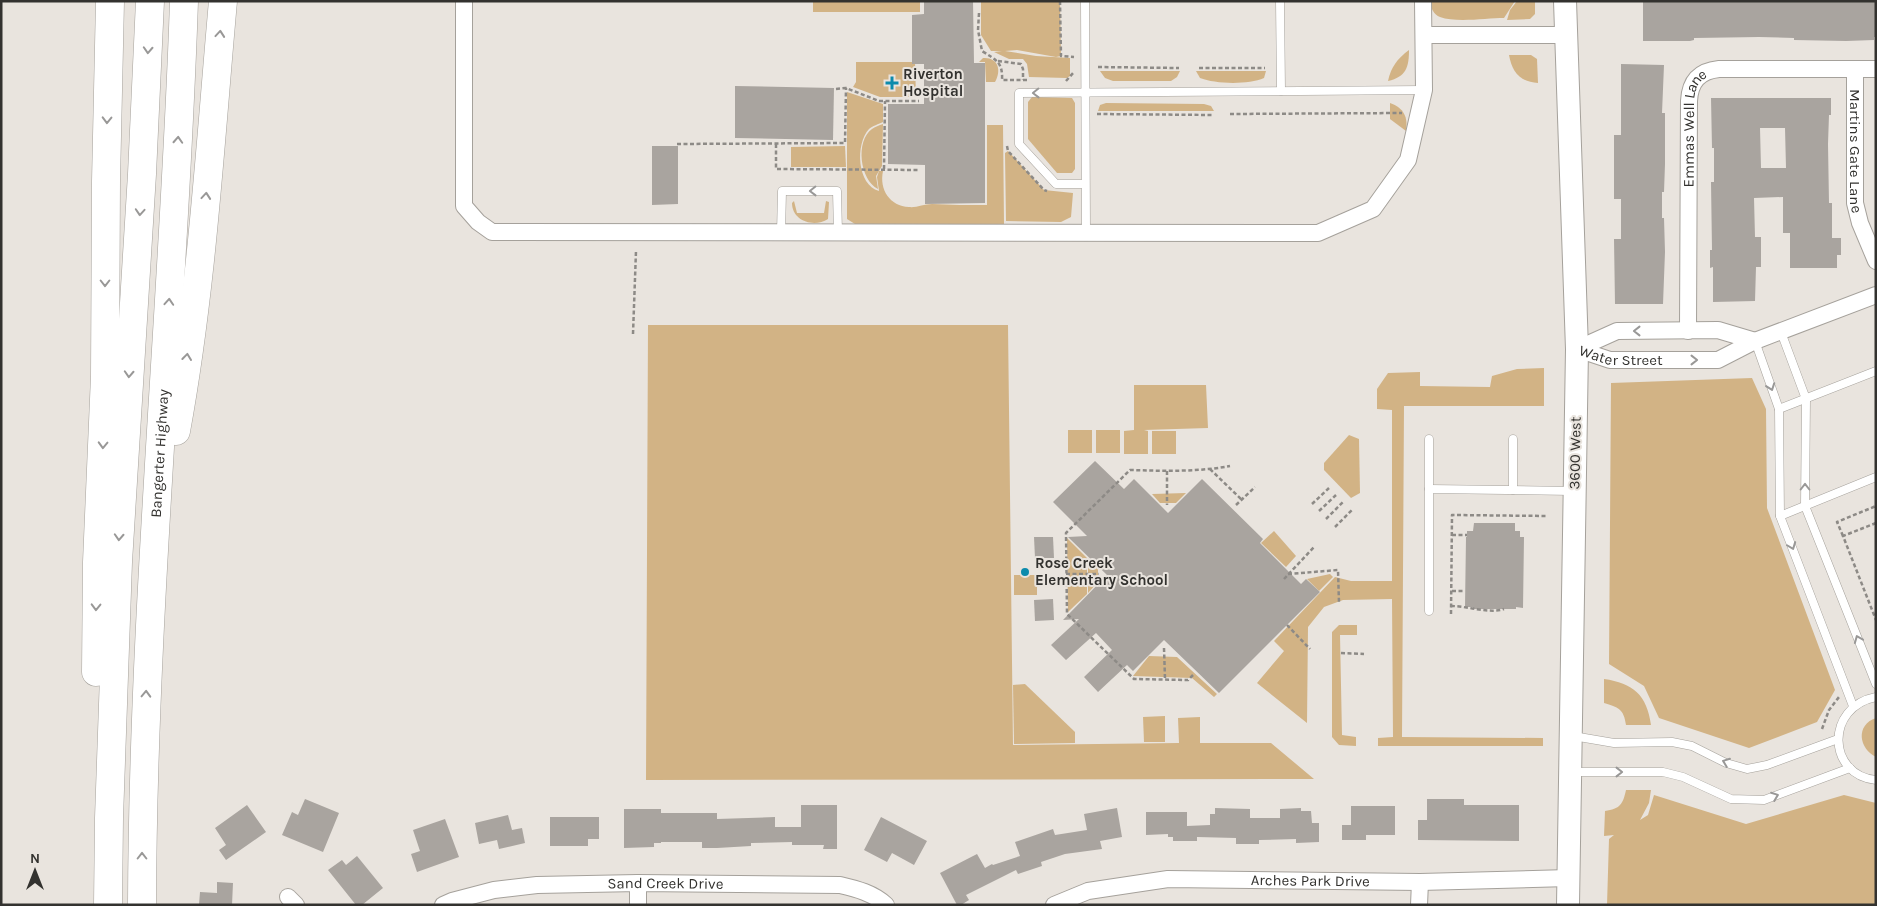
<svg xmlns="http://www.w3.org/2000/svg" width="1877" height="906" viewBox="0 0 1877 906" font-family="Karla,sans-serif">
	<rect width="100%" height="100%" fill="#e9e4de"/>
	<!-- green -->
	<g fill="#d2b385">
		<rect x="813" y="1" width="107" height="11"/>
		<polygon points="981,1 1060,1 1061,56 1056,57 1017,50 1005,51 1036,56 1070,58 1070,76 1067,78 1029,77 1027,64 1023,59 1009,59 994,52 1002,51 991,51 981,35"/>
		<path d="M 1430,1 L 1515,1 L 1504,18 C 1487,18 1456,23 1440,17 C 1434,15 1430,7 1430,1 Z"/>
		<polygon points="1517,1 1535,1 1535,14 1530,19 1507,20 1510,10"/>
		<path d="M 1409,50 C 1409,67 1406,77 1388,81 C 1391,67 1397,59 1409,50 Z"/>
		<path d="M 1509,55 L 1531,55 L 1537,59 L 1538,83 C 1520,82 1512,72 1509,55 Z"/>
		<path d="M 983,58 C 998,57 1002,70 995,82 L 986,82 L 985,62 L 979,62 Z"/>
		<polygon points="856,62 915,62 916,97 880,97 853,87 856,82"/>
		<polygon points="1100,71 1180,71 1177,77 1171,81 1113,81 1105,78"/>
		<path d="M 1196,71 L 1266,71 L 1264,78 C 1248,85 1215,84 1200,78 Z"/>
		<path d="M 847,92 L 883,104 L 883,122 C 879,124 872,126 869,129 C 855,144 857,185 879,191 L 877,177 L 879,171 L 883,171 C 879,190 890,206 909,207 C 916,208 924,204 932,204 C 950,205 969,205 987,205 L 987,125 L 1003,125 L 1004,224 L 855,224 L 847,219 Z"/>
		<polygon points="1032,97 1072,98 1075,103 1075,169 1072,173 1057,173 1028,139 1028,102"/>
		<polygon points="1106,103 1204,104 1211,106 1214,111 1098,111 1100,105"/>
		<path d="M 1390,103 C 1404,108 1408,117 1406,131 L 1390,119 Z"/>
		<path d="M 883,124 L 882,166 L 876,176 L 878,189 C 860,180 855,141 872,129 C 875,127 879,125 883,124 Z"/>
		<polygon points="845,146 846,167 791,167 791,147"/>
		<polygon points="1008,151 1044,190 1073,193 1071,217 1061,222 1006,221 1005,153"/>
		<path d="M 794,201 L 797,213 L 824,213 L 826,201 L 829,202 L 828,219 C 814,228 792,221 792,203 Z"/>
		<polygon points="648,325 1008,325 1013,745 1179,743 1178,718 1200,717 1200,743 1271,743 1314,779 646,780"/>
		<polygon points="1544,368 1544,406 1404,406 1402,737 1543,738 1543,746 1378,746 1378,738 1393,737 1392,599 1343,600 1324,607 1308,627 1307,723 1257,683 1284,651 1274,641 1335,577 1351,581 1392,581 1392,410 1377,409 1377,389 1388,373 1420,372 1420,386 1490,387 1492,376 1517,369"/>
		<polygon points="1752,378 1766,409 1767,508 1835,690 1817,722 1749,748 1659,718 1644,686 1609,664 1611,383"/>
		<polygon points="1134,385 1206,385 1208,428 1144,430 1148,431 1148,454 1124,454 1124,431 1134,430"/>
		<rect x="1068" y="430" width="24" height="23"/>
		<rect x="1096" y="430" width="24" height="23"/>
		<rect x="1152" y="431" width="24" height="23"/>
		<polygon points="1349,435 1359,439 1360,493 1351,498 1324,470 1324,463"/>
		<polygon points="1186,493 1176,503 1160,503 1152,494"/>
		<polygon points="1274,531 1296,556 1286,567 1261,543"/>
		<polygon points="1067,538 1087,558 1087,594 1068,612"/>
		<polygon points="1088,558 1098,568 1098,582 1088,593"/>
		<polygon points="1330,574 1333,577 1319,591 1307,579"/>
		<rect x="1014" y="575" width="23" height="20"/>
		<polygon points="1339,625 1357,625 1357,635 1340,635 1342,735 1356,737 1356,746 1339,745 1332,737 1332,632"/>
		<polygon points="1149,656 1177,657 1217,694 1214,697 1192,678 1133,676"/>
		<path d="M 1604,679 C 1633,683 1647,695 1651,725 L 1626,725 C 1624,709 1618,707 1604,703 Z"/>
		<polygon points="1025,684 1075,732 1075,743 1014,744 1013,685"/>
		<polygon points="1165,716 1165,742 1144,742 1143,717"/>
		<path d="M 1876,718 L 1876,757 C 1859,749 1855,725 1876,718 Z"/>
		<path d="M 1626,790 L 1651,790 L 1649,803 L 1640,820 L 1648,815 L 1654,795 L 1746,824 L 1844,795 L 1876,803 L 1876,905 L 1607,905 L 1609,839 L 1614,835 L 1604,836 L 1605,811 C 1620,809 1623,804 1626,790 Z"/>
	</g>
	<!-- building -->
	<g fill="#a9a49f" fill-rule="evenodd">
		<polygon points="924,1 973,1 974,63 985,63 985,203 925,204 925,165 888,164 888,104 924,104 924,64 912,64 912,15 924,14"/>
		<polygon points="1643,1 1876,1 1876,37 1874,37 1874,40 1846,41 1794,40 1794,38 1759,37 1694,38 1694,40 1690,41 1643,41"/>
		<polygon points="1621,64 1664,65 1662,113 1665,113 1665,164 1664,192 1662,192 1662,218 1664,218 1665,252 1663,304 1615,304 1614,239 1621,239 1621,199 1614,199 1614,135 1621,135"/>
		<polygon points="735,86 834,88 833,140 735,138"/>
		<path d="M 1711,98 L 1831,98 L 1831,115 L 1829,115 L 1828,144 L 1829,203 L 1832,203 L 1832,238 L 1841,238 L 1841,255 L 1837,255 L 1837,268 L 1790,268 L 1790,233 L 1783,233 L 1783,197 L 1754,198 L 1755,237 L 1761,237 L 1761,267 L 1756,267 L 1755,301 L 1713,302 L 1713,267 L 1710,268 L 1710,250 L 1712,250 L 1711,182 L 1714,182 L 1714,148 L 1712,148 ZM 1760,128 L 1785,128 L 1786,168 L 1761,168 Z"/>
		<polygon points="652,146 678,146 678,204 652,205"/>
		<polygon points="1095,461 1124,489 1134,479 1168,513 1202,479 1263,539 1260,543 1301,584 1306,579 1320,592 1219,693 1164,640 1133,671 1127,665 1098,692 1084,677 1112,650 1096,633 1066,660 1051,645 1079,619 1063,620 1107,575 1068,537 1087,536 1053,502"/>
		<polygon points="1474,523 1515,523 1515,531 1520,531 1520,537 1524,537 1523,608 1516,607 1516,609 1473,609 1473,607 1465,607 1466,537 1467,537 1467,531 1473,531"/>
		<polygon points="1034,537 1053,537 1054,558 1035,558"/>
		<polygon points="1053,599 1054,620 1035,621 1034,600"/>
		<polygon points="305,799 339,813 323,852 282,835 292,812 298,815"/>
		<polygon points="1427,799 1464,799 1464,805 1519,805 1519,841 1418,840 1418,820 1427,820"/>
		<polygon points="247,805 266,832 226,860 219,850 226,845 215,828"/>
		<polygon points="801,805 837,805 837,849 823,849 824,845 792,845 792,842 751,843 751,846 717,848 702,848 702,842 661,842 661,843 654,843 654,847 624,848 624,809 661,809 661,813 717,813 717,819 775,817 775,827 801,827"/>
		<polygon points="1351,806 1395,806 1395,835 1366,835 1366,840 1342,840 1342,825 1351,825"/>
		<polygon points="1117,808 1122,837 1100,841 1102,849 1065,854 1041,862 1042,866 1018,874 1016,870 966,895 969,900 961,905 957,905 940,873 977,854 985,868 992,864 993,865 1020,856 1015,842 1053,829 1055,835 1087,830 1084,814"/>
		<polygon points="1215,808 1250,809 1250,818 1280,818 1280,809 1301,808 1301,811 1311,811 1312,823 1319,823 1319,842 1296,843 1296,839 1259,840 1259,844 1236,844 1236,838 1197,837 1197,841 1173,841 1173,837 1168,837 1168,834 1146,835 1146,812 1187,812 1187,826 1210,825 1210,814 1215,814"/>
		<polygon points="508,815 512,830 522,828 525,843 499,849 497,840 479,844 475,823"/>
		<polygon points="550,817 599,817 599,839 588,839 588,846 550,846"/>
		<polygon points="881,817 927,841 914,865 892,853 887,862 864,850"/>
		<polygon points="445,819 459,857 417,872 411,854 420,851 413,830"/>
		<polygon points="357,856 383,888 362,905 356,905 328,870 342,860 346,865"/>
		<polygon points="217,882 233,883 232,905 199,905 200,892 217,893"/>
	</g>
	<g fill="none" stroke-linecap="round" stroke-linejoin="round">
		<!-- lane casing -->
		<g stroke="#a5a19b" stroke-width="9">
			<g id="lane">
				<polyline points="1085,1 1086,233"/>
				<polyline points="1280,1 1281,91"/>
				<polyline points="1085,184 1056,184 1019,144 1019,93 1424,90"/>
				<polyline points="781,233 782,191 837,191 838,233"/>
				<polyline points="1781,332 1806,399 1805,506 1876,684"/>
				<polyline points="1755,341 1779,409 1780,516 1853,706"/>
				<polyline points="1779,409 1876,371"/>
				<polyline points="1429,439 1429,489"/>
				<polyline points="1513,490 1513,439"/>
				<polyline points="1780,516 1876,477"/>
				<polyline points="1429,611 1429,489 1573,491"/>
				<path d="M 1876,697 C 1825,707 1827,775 1876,780"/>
				<polyline points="1573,736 1614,743 1672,742 1692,746 1726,763 1747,769 1767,765 1838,739"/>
				<polyline points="1572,772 1663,772 1683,777 1731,799 1764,800 1850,768"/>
			</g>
		</g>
		<!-- street casing -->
		<g stroke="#a5a19b" stroke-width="18">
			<g id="street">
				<polyline points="464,1 464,206 478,222 492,232 1318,233 1373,209 1408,160 1424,90 1423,1"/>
				<polyline points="1424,35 1566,35"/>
				<path id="s1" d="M 1855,69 L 1855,203 L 1860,223 L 1876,261"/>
				<path id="s2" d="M 1688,331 L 1689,101 C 1690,82 1699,71 1719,69 L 1876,69"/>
				<path id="s3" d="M 1577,349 L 1610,360 L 1718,360 L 1755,341 L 1876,295"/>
				<polyline points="1577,349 1617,331 1718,330 1755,341"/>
				<polyline points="288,897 296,905"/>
				<path id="s4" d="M 443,905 L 452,901 L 494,890 L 537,885 L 638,883 L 840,885 C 857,889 873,893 886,905"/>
				<polyline points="638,905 638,883"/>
				<path id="s5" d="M 1054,905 L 1088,891 L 1168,879 L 1420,882 L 1569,878"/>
				<polyline points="1419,905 1420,882"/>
			</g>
		</g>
		<!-- secondary casing -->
		<g stroke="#a5a19b" stroke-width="24">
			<polyline id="secondary" points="1565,1 1577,349 1568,905"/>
		</g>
		<!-- highway casing -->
		<g stroke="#a5a19b" stroke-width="29">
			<g id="highway">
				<path d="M 176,431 C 202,289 210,145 223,1"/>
				<polyline points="96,672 97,562 105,376 106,181 110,1"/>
				<polyline points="108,905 109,818 118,562 142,174 150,1"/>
				<path id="s6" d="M 142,905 C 143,603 174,303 184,1"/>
			</g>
		</g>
		<!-- path -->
		<g stroke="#8d8a86" stroke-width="2.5" stroke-dasharray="4 2.5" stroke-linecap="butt">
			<polyline points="1060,1 1061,56 1074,57"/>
			<path d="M 979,13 L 978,30 L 982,51 C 996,60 1003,62 1002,80 L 1028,80"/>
			<polyline points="998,61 1021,64 1023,69 1023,80"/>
			<polyline points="1098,67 1179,68"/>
			<polyline points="1199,68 1265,68"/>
			<polyline points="1066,81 1074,72"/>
			<polyline points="836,89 846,88 879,101 919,101"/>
			<polyline points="1097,114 1213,115"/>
			<polyline points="1230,114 1402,113"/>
			<polyline points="677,144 845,143 846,88"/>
			<polyline points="776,144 776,169 919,170"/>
			<polyline points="1007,146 1008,151 1044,190 1047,191"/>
			<polyline points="884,169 885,101"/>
			<polyline points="633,334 636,251"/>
			<polyline points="1210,469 1242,500"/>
			<polyline points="1167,471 1167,505"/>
			<polyline points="1312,504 1329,488"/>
			<polyline points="1236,505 1255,487"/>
			<polyline points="1319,511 1336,495"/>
			<polyline points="1326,519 1343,502"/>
			<polyline points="1876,523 1843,536 1876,620"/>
			<polyline points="1335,527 1352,510"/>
			<polyline points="1452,535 1467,535"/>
			<polyline points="1843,536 1837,522 1876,506"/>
			<polyline points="1066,574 1099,574"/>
			<polyline points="1288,574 1338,570 1339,603"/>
			<polyline points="1284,579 1314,547"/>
			<polyline points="1452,591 1465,591"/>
			<path d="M 1451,606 C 1468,606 1489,614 1504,609"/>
			<polyline points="1451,614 1452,515 1547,516"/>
			<polyline points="1287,625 1310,649"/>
			<polyline points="1164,648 1165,679"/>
			<polyline points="1341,653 1364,654"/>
			<path d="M 1193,675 L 1188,680 L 1134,679 L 1067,614 L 1066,533 L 1130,470 C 1164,471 1198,472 1230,466"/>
			<polyline points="1822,729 1829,710 1839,697"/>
		</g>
		<!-- lane -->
		<use href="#lane" stroke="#fff" stroke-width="8"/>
		<!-- street -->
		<use href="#street" stroke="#fff" stroke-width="16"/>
		<!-- secondary -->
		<use href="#secondary" stroke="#fff" stroke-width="22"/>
		<!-- highway -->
		<use href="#highway" stroke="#fff" stroke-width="28"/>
	</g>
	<!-- one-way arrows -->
	<defs><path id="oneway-chevron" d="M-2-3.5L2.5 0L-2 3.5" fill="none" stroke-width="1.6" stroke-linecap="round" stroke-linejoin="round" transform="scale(1.25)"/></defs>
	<g stroke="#999897">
		<use href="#oneway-chevron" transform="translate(220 34) rotate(-85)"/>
		<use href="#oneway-chevron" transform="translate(148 50) rotate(93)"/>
		<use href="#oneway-chevron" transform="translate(1036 93) rotate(179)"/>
		<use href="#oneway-chevron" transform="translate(107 120) rotate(91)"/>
		<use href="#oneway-chevron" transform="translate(178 140) rotate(-87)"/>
		<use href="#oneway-chevron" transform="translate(813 191) rotate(179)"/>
		<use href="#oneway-chevron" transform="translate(206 196) rotate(-85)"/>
		<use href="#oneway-chevron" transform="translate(140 212) rotate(94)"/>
		<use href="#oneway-chevron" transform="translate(105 283) rotate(90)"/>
		<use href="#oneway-chevron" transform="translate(169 302) rotate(-86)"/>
		<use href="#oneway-chevron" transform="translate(1637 331) rotate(180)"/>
		<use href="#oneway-chevron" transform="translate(187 357) rotate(-83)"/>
		<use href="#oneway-chevron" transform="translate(1694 360)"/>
		<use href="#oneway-chevron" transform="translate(129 374) rotate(93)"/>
		<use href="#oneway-chevron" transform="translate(1771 387) rotate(70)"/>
		<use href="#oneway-chevron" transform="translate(103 445) rotate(92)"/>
		<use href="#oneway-chevron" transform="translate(1805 487) rotate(-90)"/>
		<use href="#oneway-chevron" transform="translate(119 537) rotate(93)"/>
		<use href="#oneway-chevron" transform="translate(1792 546) rotate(69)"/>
		<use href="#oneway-chevron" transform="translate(96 607) rotate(91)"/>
		<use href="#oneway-chevron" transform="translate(1858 639) rotate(-112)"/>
		<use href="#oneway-chevron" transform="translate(146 694) rotate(-88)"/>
		<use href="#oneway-chevron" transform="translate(1726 762) rotate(-159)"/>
		<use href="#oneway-chevron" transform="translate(1619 772)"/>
		<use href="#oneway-chevron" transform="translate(1775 796) rotate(-21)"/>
		<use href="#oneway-chevron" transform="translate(142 856) rotate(-90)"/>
	</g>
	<!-- markers -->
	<g fill="#0c8bac" stroke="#e9e4de" stroke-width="2">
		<path d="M889.5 75.5h5v5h5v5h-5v5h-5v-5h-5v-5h5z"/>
		<circle cx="1025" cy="572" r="5"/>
	</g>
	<g text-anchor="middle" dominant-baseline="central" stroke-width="4" stroke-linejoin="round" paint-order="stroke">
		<!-- poi labels -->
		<g font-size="15" font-weight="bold" fill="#33322f" stroke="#e9e4de" text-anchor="start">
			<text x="903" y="74">Riverton<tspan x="903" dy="17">Hospital</tspan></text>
			<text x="1035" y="563">Rose Creek<tspan x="1035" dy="17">Elementary School</tspan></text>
		</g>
		<!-- street labels -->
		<g font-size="15" fill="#33322f" stroke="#e9e4de">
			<text stroke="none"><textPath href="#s2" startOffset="204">Emmas Well Lane</textPath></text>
			<text stroke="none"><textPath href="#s1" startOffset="82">Martins Gate Lane</textPath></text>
			<text stroke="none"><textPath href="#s3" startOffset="45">Water Street</textPath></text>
			<text stroke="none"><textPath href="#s6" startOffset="452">Bangerter Highway</textPath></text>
			<text transform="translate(1575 453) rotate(-89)">3600 West</text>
			<text stroke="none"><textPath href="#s5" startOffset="260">Arches Park Drive</textPath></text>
			<text stroke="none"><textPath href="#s4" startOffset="225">Sand Creek Drive</textPath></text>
		</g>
	</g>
	<!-- border -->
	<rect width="1877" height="906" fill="none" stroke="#33322f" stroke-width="5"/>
	<!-- north arrow -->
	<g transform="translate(35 871)" stroke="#e9e4de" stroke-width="4" paint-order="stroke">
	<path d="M0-4L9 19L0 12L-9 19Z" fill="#33322f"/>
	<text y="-8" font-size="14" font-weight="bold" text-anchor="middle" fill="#33322f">N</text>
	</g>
</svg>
